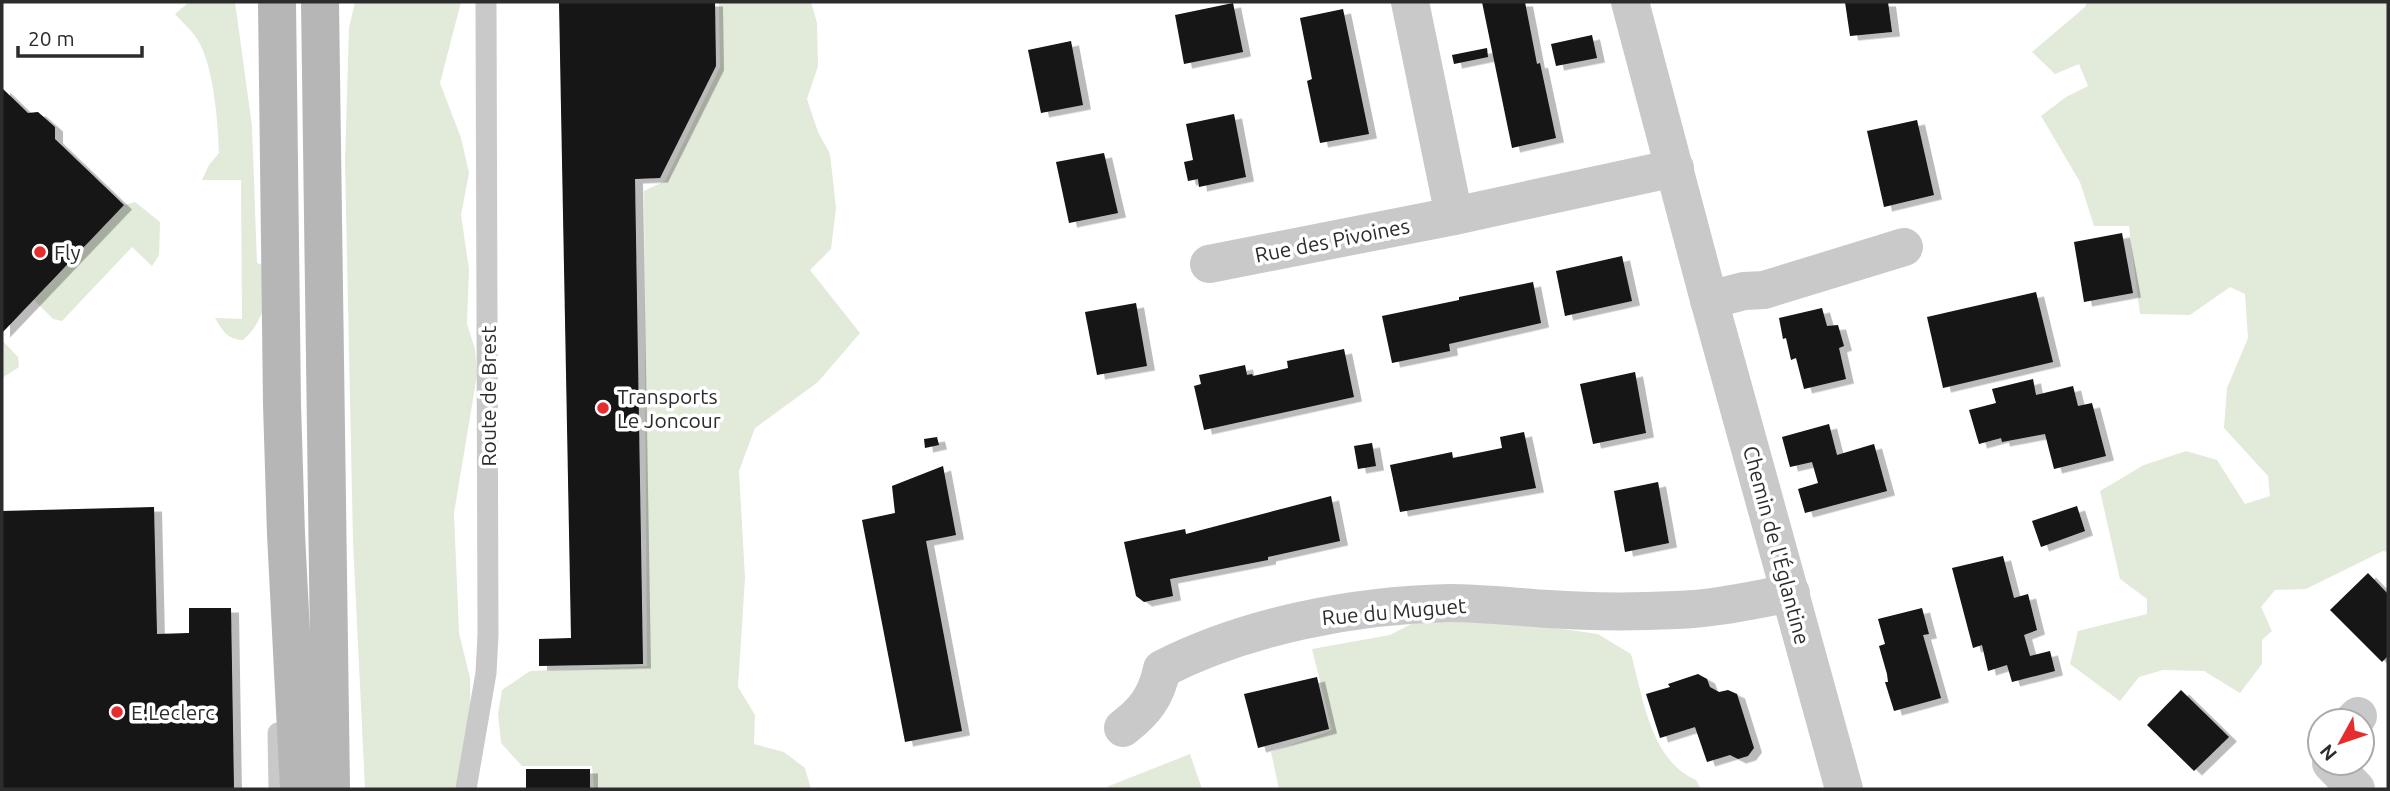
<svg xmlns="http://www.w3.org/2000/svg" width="2390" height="791" viewBox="0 0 2390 791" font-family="Ubuntu,sans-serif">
	<defs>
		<filter id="shadow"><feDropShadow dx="8" dy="4.5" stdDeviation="0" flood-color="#0004"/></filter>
	</defs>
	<rect width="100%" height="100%" fill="#fff"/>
	<!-- green -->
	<g fill="#e2eada">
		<path d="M 189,2 L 235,2 L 252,126 L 257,263 L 271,268 C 270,292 263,324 243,340 C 228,340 222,330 215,318 L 242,319 L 241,180 L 202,180 L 209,165 L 219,153 C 218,123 214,71 200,44 C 195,33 183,23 175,14 Z"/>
		<polygon points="355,2 461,2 440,83 461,138 469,173 461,215 469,269 467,324 475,349 477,375 454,513 459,633 470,678 471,726 463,789 365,789 353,541 345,161 349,28"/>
		<polygon points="719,2 811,2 817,23 818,66 807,99 818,132 830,154 836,208 831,249 810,270 860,333 818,382 755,428 739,471 745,578 738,687 755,715 754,744 784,752 805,768 811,789 594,789 592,766 522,766 501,743 498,714 502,690 530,671 647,666 644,191 665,181 720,67"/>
		<polygon points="2087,2 2388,2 2388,552 2383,551 2306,589 2275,590 2261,607 2272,631 2262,640 2262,664 2240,693 2204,671 2163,670 2139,677 2120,701 2070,664 2078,631 2147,614 2147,599 2120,579 2100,491 2144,465 2186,451 2217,460 2245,504 2270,496 2268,476 2224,428 2227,388 2248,338 2245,294 2230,287 2190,315 2140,314 2129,226 2094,226 2080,182 2041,116 2066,97 2088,86 2079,64 2055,74 2032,52 2085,7"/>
		<polygon points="135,202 160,222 159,255 152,266 132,247 62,321 53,319 34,300 124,205"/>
		<polygon points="2,340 18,357 19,367 2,378"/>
		<path d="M 1419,620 L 1511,622 L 1598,634 L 1631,654 C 1643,697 1650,760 1696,780 L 1701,789 L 1279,789 L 1271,752 L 1332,730 L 1312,649 L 1390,635 Z"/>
		<polygon points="1190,754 1202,789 1106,789 1109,786"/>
	</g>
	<!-- building -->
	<g fill="#131313" filter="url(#shadow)">
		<polygon points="559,2 715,2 716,66 660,178 635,179 643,664 539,666 539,639 571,638"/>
		<polygon points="1482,2 1525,2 1537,64 1540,63 1556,138 1512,148"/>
		<polygon points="1845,2 1888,2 1892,32 1850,36"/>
		<polygon points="1233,3 1243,52 1184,64 1175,15"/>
		<polygon points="1343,9 1369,134 1320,143 1307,81 1312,79 1300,18"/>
		<polygon points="1592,35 1597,58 1556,66 1551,44"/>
		<polygon points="1071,41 1083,105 1041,113 1028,50"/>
		<polygon points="1487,48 1488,57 1454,64 1452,55"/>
		<polygon points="2,88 28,113 38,112 55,127 55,139 124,205 2,333"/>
		<polygon points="1234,114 1246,177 1199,187 1198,179 1188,181 1184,162 1193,160 1186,124"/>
		<polygon points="1917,120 1934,195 1884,207 1867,131"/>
		<polygon points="1104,153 1118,213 1069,223 1056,162"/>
		<polygon points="2122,233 2133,293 2084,302 2074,242"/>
		<polygon points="1622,256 1632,301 1565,316 1556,271"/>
		<polygon points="1533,282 1541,323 1449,344 1450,351 1392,363 1382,316 1459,300 1459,297"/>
		<polygon points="2036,292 2053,362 1943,388 1927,317"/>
		<polygon points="1136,303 1147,366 1097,375 1085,312"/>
		<polygon points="1822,308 1827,326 1838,325 1844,346 1839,348 1846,379 1804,389 1796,358 1791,360 1786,338 1783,339 1779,318"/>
		<polygon points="1344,349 1354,397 1204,430 1194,386 1201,384 1199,375 1245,365 1247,375 1252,374 1253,376 1288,368 1287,361"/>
		<polygon points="1635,372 1646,433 1593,444 1580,384"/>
		<polygon points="2033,379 2036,395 2073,386 2078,406 2092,403 2106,456 2054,469 2045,434 2002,442 2001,438 1979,444 1969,410 1996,403 1992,389"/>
		<polygon points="1829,424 1837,455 1874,444 1887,491 1805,513 1798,489 1818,483 1812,462 1790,467 1782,437"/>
		<polygon points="1524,432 1536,488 1400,512 1390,465 1452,452 1453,458 1502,448 1500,437"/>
		<polygon points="937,437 939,445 925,448 924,439"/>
		<polygon points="1372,443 1376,466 1358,469 1354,446"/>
		<polygon points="943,466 956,535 926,541 962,731 905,742 862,520 895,513 892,486"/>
		<polygon points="1658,482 1669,543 1625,552 1614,491"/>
		<polygon points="1331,496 1340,541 1268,557 1268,560 1170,579 1173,596 1144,602 1136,596 1124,542 1185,529 1186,534"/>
		<polygon points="2077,506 2085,531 2041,547 2032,521"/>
		<polygon points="154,507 157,634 189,633 189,608 231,608 234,789 2,789 2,511"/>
		<polygon points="2003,556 2014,598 2028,594 2037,630 2024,635 2030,656 2050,651 2055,671 2012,682 2007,665 1988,671 1982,645 1973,648 1952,568"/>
		<polygon points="2368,573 2388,594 2388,656 2382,662 2330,610"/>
		<polygon points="1922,608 1929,634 1923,635 1941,698 1894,711 1885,682 1888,682 1887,674 1879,646 1885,644 1878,619"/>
		<polygon points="1698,674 1707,679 1710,687 1719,692 1728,690 1737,694 1754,748 1748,756 1738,759 1730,755 1707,762 1695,727 1660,738 1646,694 1670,687 1668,684"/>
		<polygon points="1317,677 1329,729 1258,748 1244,694"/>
		<polygon points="2181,690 2229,737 2194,771 2147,725"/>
		<rect x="526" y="769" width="64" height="20"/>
	</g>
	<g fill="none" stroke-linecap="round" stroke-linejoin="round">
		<!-- service -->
		<g stroke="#c9c9c9" stroke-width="21">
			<polyline points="278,733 279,789"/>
			<polyline points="466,789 486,673 488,635 486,2"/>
		</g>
		<!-- minor -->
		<g stroke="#c9c9c9" stroke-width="38">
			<polyline points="1410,2 1454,216"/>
			<polyline points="1630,2 1709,300 1844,789"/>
			<polyline points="1209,264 1454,216 1675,168"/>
			<polyline points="1709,300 1744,291 1764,290 1904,247"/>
			<polyline points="2353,721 2358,716"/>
			<path d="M 1123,728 C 1145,711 1156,697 1162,669 C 1246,626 1354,605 1449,603 C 1482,603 1516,607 1549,609 C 1591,612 1634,612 1676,610 C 1715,609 1753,600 1791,593"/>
			<polyline points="2331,763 2356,789"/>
		</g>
		<!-- secondary -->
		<g stroke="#b6b6b6" stroke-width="38">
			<polyline points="277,2 282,404 286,534 299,789"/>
			<polyline points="320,2 331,789"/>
		</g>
	</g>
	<!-- markers -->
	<g fill="#e52d30" stroke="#fff" stroke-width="2.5">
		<circle cx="40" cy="252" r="7"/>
		<circle cx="603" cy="408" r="7"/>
		<circle cx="117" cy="712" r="7"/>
	</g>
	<g text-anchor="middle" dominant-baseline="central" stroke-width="7" stroke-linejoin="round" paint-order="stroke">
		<!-- street labels -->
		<g font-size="21" fill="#2c2c2c" stroke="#fff">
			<text transform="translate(1332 240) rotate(-11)">Rue des Pivoines</text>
			<text transform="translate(488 396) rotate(-90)">Route de Brest</text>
			<text transform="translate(1777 545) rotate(75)">Chemin de l'Églantine</text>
			<text transform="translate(1394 611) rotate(-5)">Rue du Muguet</text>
		</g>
		<!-- poi labels -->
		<g font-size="21" fill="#2c2c2c" stroke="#fff" text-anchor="start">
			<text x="54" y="252">Fly</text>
			<text x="617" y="396">Transports<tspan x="617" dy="24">Le Joncour</tspan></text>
			<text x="131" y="712">E.Leclerc</text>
		</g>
	</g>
	<!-- border -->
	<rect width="2390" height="791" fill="none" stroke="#2c2c2c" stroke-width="7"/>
	<!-- north arrow -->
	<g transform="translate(2341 742) rotate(230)"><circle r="33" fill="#ffffff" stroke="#ababab" stroke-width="2"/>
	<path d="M0-5L12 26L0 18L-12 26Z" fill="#e52d30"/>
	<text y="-10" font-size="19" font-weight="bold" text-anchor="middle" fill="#2c2c2c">N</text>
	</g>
	<!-- scale -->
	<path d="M18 46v10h124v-10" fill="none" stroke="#2c2c2c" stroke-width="3.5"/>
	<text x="28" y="46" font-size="21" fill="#2c2c2c" stroke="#ffffff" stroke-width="5" paint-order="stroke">20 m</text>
</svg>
